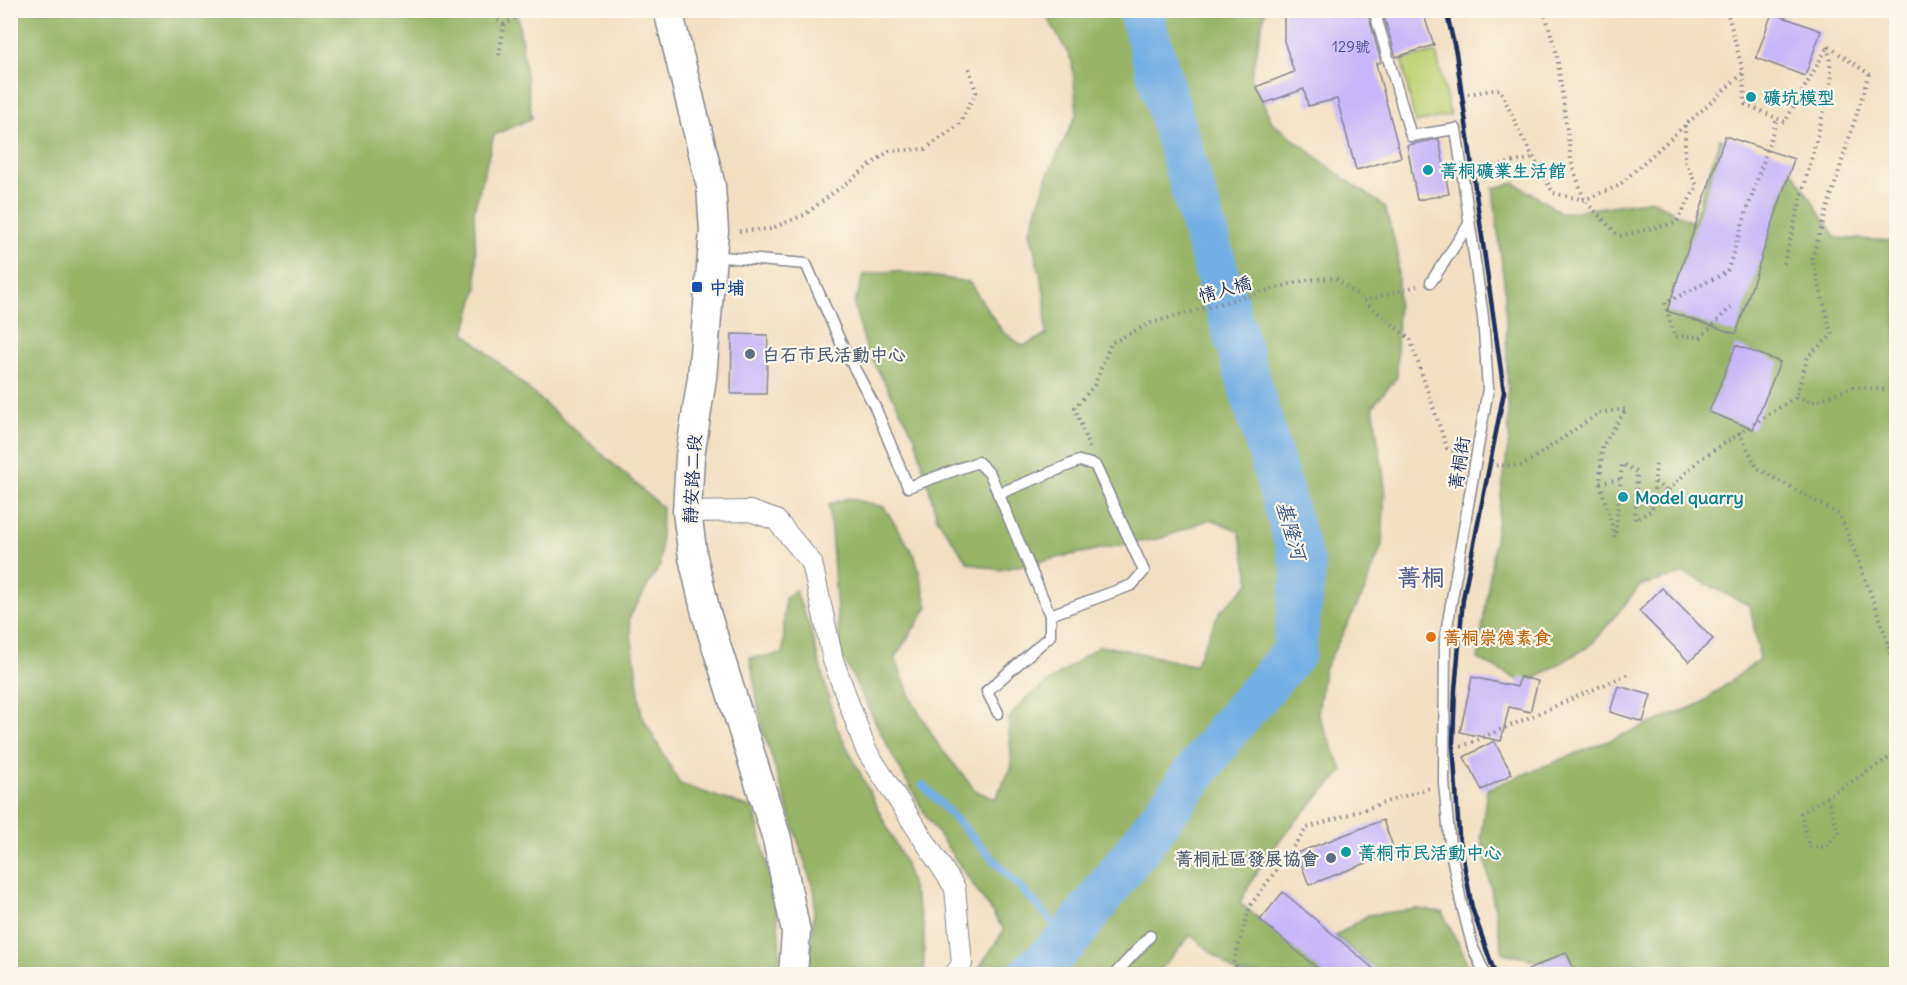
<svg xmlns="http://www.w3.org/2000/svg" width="1907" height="985" viewBox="0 0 1907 985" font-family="Delius,'LXGW WenKai TC',sans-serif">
	<rect width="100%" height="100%" fill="#fbf7ec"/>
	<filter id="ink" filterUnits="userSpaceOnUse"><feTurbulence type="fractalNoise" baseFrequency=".0167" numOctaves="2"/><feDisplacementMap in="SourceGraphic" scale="12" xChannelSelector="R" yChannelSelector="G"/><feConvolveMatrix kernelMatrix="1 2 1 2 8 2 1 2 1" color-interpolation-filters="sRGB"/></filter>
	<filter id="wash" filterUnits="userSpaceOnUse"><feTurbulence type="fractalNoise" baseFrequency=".008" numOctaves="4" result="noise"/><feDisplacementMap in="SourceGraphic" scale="24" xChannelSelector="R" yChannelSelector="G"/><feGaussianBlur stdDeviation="1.35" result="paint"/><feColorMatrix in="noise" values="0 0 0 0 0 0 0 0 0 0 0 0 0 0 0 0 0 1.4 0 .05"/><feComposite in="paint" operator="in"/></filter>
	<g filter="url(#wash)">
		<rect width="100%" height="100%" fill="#f1dfc1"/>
		<!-- green -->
		<polygon fill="#bfd174" stroke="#6d8069" stroke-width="1.5" points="1436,52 1450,115 1415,123 1402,60"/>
		<!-- forest -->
		<g fill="#97b366" stroke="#597162" stroke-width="1.5">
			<path d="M 10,11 L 517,11 L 532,118 L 494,135 L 474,210 L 477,289 L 465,333 L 662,507 L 660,565 L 629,618 L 642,716 L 680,784 L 754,809 C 763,851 788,935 777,974 L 11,974 Z"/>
			<path d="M 1044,11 L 1265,11 L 1251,77 L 1272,122 L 1337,173 L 1385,207 L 1398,254 L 1397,377 L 1373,406 L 1385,487 L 1382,545 L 1364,592 L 1324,670 L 1318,714 L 1343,771 C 1304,811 1264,852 1240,903 L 1325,974 L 1237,974 L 1191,935 L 1156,974 L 975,974 L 1004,930 L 928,819 L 890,751 L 840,651 L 829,504 L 849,498 L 884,507 L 915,556 L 928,607 L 895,657 L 911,699 L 939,746 L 976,791 L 995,799 L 1012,766 L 1008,719 L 1026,698 L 1099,646 C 1132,649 1163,660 1195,665 L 1219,613 L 1250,582 L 1239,531 L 1210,519 L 1162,538 L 1100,549 L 999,570 L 968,563 L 937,518 L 915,437 L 867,351 L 854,305 L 864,275 L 894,271 L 969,282 L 1002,331 L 1023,346 L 1046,335 L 1045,296 L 1030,231 L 1049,172 L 1077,113 L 1072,61 Z"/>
			<polygon points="1720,139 1786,161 1836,238 1896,241 1896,239 1896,974 1572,974 1566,967 1503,953 1481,836 1487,789 1700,704 1760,659 1750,606 1685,573 1640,586 1591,645 1526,684 1478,659 1509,440 1505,291 1493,188 1515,183 1562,213 1652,200 1693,223"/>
			<polygon points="795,590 810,628 836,725 904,861 924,926 924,974 810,974 815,894 762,727 750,658 783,654 785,598"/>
			<polygon points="1417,909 1442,912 1463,953 1469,974 1361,974 1369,964 1335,936 1368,915"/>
		</g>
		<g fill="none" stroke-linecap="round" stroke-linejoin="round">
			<!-- stream -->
			<polyline stroke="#72aee4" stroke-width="8" points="923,785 1069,939"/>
			<!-- river -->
			<polyline stroke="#72aee4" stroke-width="44" points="1031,974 1069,939 1229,728 1294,652 1304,570 1140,10"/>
		</g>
		<g id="blocks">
			<!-- building -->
			<g fill="#c7b6f9">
				<polygon points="1284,10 1367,10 1381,62 1376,64 1401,157 1356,170 1337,99 1308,106 1304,89 1265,103 1256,87 1294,72 1284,41"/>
				<polygon points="1382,10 1422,10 1434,45 1396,57"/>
				<polygon points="1772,13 1821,31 1805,76 1756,58"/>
				<polygon points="1725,136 1794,159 1736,334 1667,311"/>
				<polygon points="1439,139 1449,194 1417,200 1407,145"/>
				<polygon points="732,334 768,335 766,394 731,394"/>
				<polygon points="1736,345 1780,362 1753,429 1709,412"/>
				<polygon points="1662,588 1713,639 1689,662 1639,611"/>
				<polygon points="1472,677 1517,687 1520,677 1538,681 1530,712 1509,707 1501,741 1460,732"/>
				<polygon points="1618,686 1651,695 1643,722 1610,712"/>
				<polygon points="1494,741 1512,774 1482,790 1464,757"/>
				<polygon points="1383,820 1395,852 1309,885 1297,853"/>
				<polygon points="1283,892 1335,936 1381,975 1325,975 1260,920"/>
				<polygon points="1566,952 1577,975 1518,975"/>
			</g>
		</g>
	</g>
	<g filter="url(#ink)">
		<use href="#blocks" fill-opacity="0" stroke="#868790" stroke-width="1.5"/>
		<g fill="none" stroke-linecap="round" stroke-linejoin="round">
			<!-- lane casing -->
			<g stroke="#868790" stroke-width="13">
				<g id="lane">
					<polyline points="1374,10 1411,136 1456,129 1483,317 1488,389 1445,639 1444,783 1450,846 1461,902 1473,948 1485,974"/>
					<polyline points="712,256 806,264 841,343 875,407 908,487 978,462 990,474 1050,615 1050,636 987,691 998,713"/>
					<polyline points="1431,282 1469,224"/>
					<polyline points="998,494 1079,461 1095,465 1144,571 1132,585 1050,615"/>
					<polyline points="1115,974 1150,936"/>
				</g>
			</g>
			<!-- street casing -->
			<g stroke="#868790" stroke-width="22">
				<polyline id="street" points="687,512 750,511 776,520 812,563 833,660 866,750 955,888 962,964 955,974"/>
			</g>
			<!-- secondary casing -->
			<g stroke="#868790" stroke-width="31">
				<polyline id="secondary" points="668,10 711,186 714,231 702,378 690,456 687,512 693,557 706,613 777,839 796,932 793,974"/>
			</g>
			<!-- path -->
			<g stroke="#868790" stroke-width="4" stroke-dasharray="1.5 4.5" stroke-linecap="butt">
				<polyline points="483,10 504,25"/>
				<polyline points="1544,10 1557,55 1571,160 1584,200 1619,236 1676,223 1697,186 1685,161 1685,125"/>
				<polyline points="1727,10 1743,72 1745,104 1785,122 1828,46 1832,80 1783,267"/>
				<polyline points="499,55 504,25 528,10"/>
				<polyline points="1468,94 1500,89 1520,133 1553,193 1584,200 1618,186 1743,73"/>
				<polyline points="1477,169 1535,158"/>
				<polyline points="739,231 770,229 804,215 889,151 925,149 959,125 976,92 969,68"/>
				<polyline points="1364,301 1417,286"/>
				<polyline points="1731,307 1701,337 1674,336 1665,303 1727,272 1777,119"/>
				<polyline points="1796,397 1813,402 1853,387 1896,390"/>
				<polyline points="1739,432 1757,468 1840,515 1878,612 1896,671"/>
				<polyline points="1089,448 1075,407 1094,386 1111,343 1151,323 1305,280 1336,278 1410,339 1447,448 1461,456"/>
				<polyline points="1490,465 1522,466 1599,413 1626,409 1602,447 1600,483 1615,537 1622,464 1637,472 1635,520 1652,510 1656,465"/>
				<polyline points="1655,482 1667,492 1700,459 1796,397 1808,356 1832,335 1812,258 1869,74 1828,46"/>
				<polyline points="1600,483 1621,479"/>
				<polyline points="1461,747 1629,674"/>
				<polyline points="1827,797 1839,832 1826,847 1809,847 1801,813 1889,758 1896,756"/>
				<polyline points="1246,974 1233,964 1250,906 1307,828 1429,788"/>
			</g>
			<!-- lane -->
			<use href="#lane" stroke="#fff" stroke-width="10"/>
			<!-- street -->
			<use href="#street" stroke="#fff" stroke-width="20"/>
			<!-- secondary -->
			<use href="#secondary" stroke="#fff" stroke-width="28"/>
			<!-- rail -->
			<polyline stroke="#1b2f5e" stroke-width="4.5" points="1446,10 1456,53 1504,392 1463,599 1455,690 1453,743 1459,836 1472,908 1495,974"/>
		</g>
	</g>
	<!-- markers -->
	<g fill="#0f9aa8" stroke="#fbf7ec" stroke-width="2">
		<circle cx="1751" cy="97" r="6"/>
		<circle cx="1428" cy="170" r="6"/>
		<circle cx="1623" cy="497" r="6"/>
		<circle cx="1346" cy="852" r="6"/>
	</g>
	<rect fill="#1a4fb4" stroke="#fbf7ec" stroke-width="2" x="691" y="281" width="12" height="12" rx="3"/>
	<g fill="#5c6f8a" stroke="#fbf7ec" stroke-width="2">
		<circle cx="750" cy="354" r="6"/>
		<circle cx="1331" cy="858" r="6"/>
	</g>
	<circle fill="#e8710a" stroke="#fbf7ec" stroke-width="2" cx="1431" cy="637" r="6"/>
	<g text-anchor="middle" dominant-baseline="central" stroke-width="4.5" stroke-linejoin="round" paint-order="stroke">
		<!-- number labels -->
		<g font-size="15" fill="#465185">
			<text x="1351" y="46">129號</text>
		</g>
		<!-- culture labels -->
		<g font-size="18" font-weight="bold" fill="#0d838f" stroke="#fbf7ec" text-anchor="start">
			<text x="1763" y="97">礦坑模型</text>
			<text x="1440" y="170">菁桐礦業生活館</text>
			<text x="1635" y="497">Model quarry</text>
			<text x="1358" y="852">菁桐市民活動中心</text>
		</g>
		<!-- transit labels -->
		<g font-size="18" font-weight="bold" fill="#164399" stroke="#fbf7ec" text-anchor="start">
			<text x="709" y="287">中埔</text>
		</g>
		<!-- street labels -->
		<g font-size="18" fill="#1b2f5e" stroke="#fbf7ec">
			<text transform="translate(1225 289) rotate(-16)">情人橋</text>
			<text transform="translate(1459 463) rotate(-81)">菁桐街</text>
			<text transform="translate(692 479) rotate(-87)">靜安路二段</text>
		</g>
		<!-- service labels -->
		<g font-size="18" font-weight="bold" fill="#4e5e75" stroke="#fbf7ec" text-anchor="start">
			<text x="762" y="354">白石市民活動中心</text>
			<text x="1319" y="858" text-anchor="end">菁桐社區發展協會</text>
		</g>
		<!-- food labels -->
		<g font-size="18" font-weight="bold" fill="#c56008" stroke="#fbf7ec" text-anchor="start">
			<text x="1443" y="637">菁桐崇德素食</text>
		</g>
		<!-- water labels -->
		<g font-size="20" font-style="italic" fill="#355586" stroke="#fbf7ec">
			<text transform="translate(1292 530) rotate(74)">基隆河</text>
		</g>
		<!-- district labels -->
		<g font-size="24" font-weight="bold" fill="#575e94" stroke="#fbf7ec">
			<text x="1421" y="577">菁桐</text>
		</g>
	</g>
	<!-- margin -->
	<rect width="1907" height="985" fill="none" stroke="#fbf7ec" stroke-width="36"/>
</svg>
